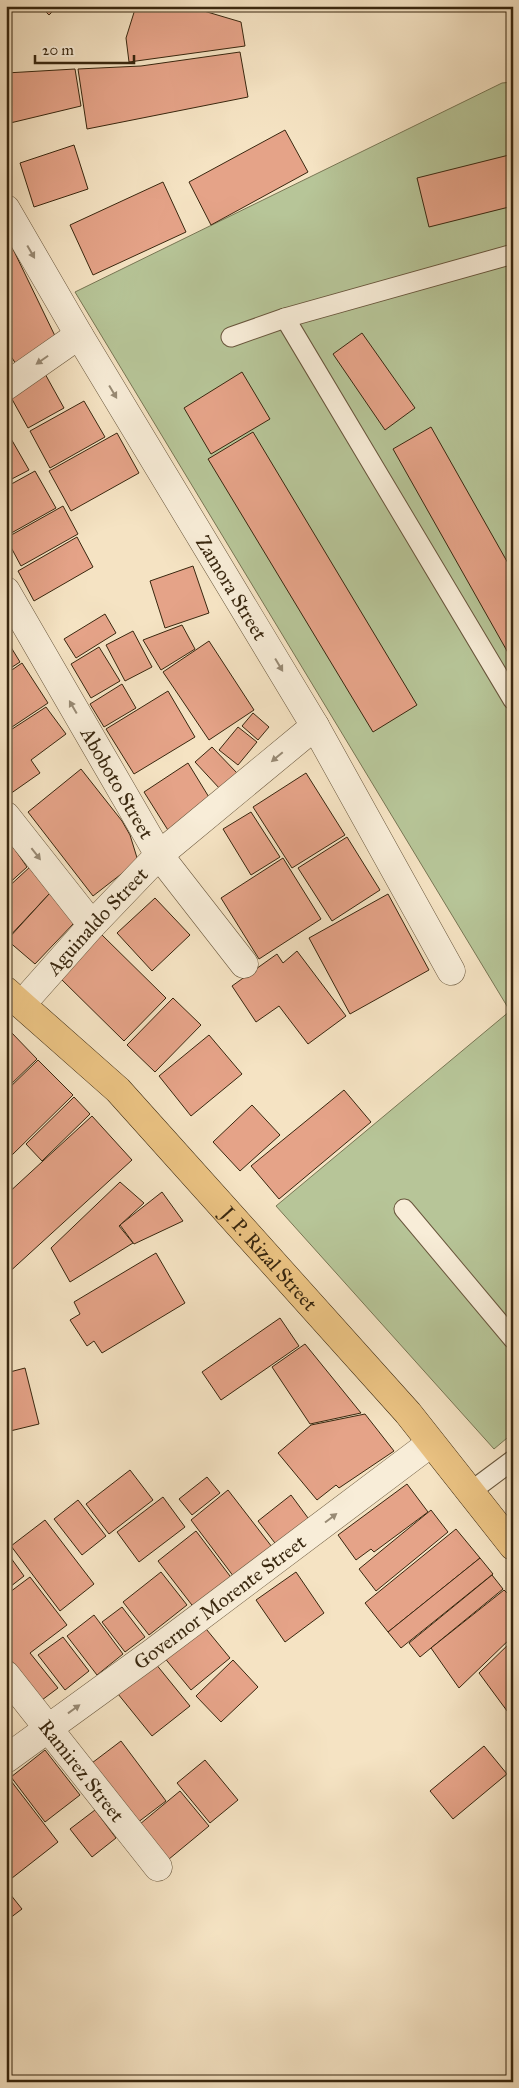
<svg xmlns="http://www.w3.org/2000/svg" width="519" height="2088" viewBox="0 0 519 2088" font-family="'IM FELL Great Primer',serif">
	<rect width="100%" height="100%" fill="#f5e3c3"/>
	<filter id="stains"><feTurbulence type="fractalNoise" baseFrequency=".004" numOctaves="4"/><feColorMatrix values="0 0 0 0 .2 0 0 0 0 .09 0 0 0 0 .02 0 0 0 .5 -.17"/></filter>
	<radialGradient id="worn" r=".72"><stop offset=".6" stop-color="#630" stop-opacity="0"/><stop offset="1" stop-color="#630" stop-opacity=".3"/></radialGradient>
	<!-- green -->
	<polygon fill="#b7c598" stroke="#787654" points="513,82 513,1433 494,1449 276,1206 510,1011 75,292 502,83"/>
	<!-- building -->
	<g fill="#e5a388" stroke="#39270f">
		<polygon points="40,6 58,6 49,15"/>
		<polygon points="136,6 187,6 241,22 245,46 129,62 126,38"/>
		<polygon points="240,52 248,97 87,129 78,69 141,66"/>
		<polygon points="75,69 81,106 6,124 6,73"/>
		<polygon points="285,130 308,172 211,225 189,182"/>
		<polygon points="74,145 88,189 34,207 20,163"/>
		<polygon points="513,154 513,206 429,227 417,178"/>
		<polygon points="163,182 186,232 93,275 70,225"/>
		<polygon points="12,247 56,338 16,364 6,349 6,250"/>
		<polygon points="362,333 415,408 385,430 333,354"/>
		<polygon points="44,372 64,408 28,428 8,392"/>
		<polygon points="242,372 270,419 211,454 184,408"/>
		<polygon points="84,401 105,437 50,468 30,431"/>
		<polygon points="431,427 513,572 513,657 511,658 393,449"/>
		<polygon points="6,430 29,470 6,482"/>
		<polygon points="253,432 417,705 373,732 208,459"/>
		<polygon points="117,433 139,473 71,511 49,471"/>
		<polygon points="35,471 56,508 6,536 6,487"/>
		<polygon points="63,506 78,534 21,566 6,538"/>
		<polygon points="77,537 93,567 34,601 18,571"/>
		<polygon points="193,566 209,613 165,628 150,581"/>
		<polygon points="105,614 116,633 76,658 64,639"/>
		<polygon points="182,625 195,649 161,670 143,640"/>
		<polygon points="133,631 152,667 125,681 106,645"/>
		<polygon points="209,641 254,710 209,740 163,672"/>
		<polygon points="9,644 20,662 6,671 6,646"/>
		<polygon points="99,647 120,681 91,698 71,664"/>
		<polygon points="22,663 48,703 6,731 6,674"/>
		<polygon points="122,684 136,708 104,727 90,704"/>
		<polygon points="168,691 195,737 134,774 106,729"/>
		<polygon points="46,707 66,734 31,760 40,773 10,794 6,789 6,733"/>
		<polygon points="253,713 269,727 258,740 242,726"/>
		<polygon points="238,727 257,742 238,765 219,750"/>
		<polygon points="212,747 237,773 220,789 195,762"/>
		<polygon points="188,763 215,807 171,835 144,792"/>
		<polygon points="81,769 122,821 130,835 138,861 93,896 28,812"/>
		<polygon points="306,773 345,835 292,868 253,807"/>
		<polygon points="251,812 280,857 251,875 223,829"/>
		<polygon points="347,837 380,890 332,921 298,868"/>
		<polygon points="7,838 27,867 6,886 6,839"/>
		<polygon points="283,858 321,919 259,959 221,898"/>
		<polygon points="31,866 50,893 7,939 6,889"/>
		<polygon points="50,893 74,923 35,964 7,940"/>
		<polygon points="388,894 429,970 350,1014 309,938"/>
		<polygon points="155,898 190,935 152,971 117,933"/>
		<polygon points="101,934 166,998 124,1041 59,977"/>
		<polygon points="297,951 346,1016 308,1044 279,1006 256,1022 232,986 277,954 283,963"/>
		<polygon points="173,998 201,1025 155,1072 127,1045"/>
		<polygon points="10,1031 37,1059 6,1089 6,1035"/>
		<polygon points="209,1035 242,1074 191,1116 159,1076"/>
		<polygon points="38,1060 73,1095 11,1156 6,1151 6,1091"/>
		<polygon points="344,1090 371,1122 279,1199 251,1166"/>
		<polygon points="74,1097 90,1114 42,1161 26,1144"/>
		<polygon points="252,1105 280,1135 240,1171 213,1142"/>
		<polygon points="92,1116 132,1160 6,1275 6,1195"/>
		<polygon points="120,1182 144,1203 119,1226 133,1243 70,1282 51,1248"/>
		<polygon points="162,1192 183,1221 134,1244 120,1225"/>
		<polygon points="156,1253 185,1303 102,1353 94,1341 87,1346 70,1320 80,1314 74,1302"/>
		<polygon points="280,1318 299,1346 221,1400 202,1372"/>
		<polygon points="305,1344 361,1413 310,1424 272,1367"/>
		<polygon points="25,1368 39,1424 6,1432 6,1373"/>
		<polygon points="365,1414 394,1451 339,1488 336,1485 317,1500 278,1453 311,1425"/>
		<polygon points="130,1470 153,1500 109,1534 86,1504"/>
		<polygon points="207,1477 220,1493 192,1515 179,1499"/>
		<polygon points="407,1484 428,1512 374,1552 371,1549 356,1560 338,1535"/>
		<polygon points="228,1490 272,1547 234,1577 191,1520"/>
		<polygon points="291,1495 311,1522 278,1547 258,1521"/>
		<polygon points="163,1497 185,1527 139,1562 117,1532"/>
		<polygon points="78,1500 106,1536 82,1555 54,1519"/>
		<polygon points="431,1510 448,1532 376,1591 359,1569"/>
		<polygon points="45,1520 94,1584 60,1611 11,1546"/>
		<polygon points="456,1529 480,1558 388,1632 365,1603"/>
		<polygon points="196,1531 233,1580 195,1609 158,1561"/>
		<polygon points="8,1554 24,1576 6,1590 6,1556"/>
		<polygon points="480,1558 493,1574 401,1648 388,1632"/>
		<polygon points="161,1572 187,1605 149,1635 123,1602"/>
		<polygon points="296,1572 324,1613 285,1642 256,1600"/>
		<polygon points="492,1575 503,1589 420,1657 409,1643"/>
		<polygon points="30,1577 67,1625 30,1653 58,1688 42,1700 6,1654 6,1595"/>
		<polygon points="504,1590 513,1599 513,1636 459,1688 431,1648"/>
		<polygon points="122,1607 145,1637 125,1652 102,1622"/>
		<polygon points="94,1615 123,1654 97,1675 67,1636"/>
		<polygon points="202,1624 230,1658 191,1690 163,1656"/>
		<polygon points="63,1637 89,1671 65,1690 38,1655"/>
		<polygon points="513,1640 513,1719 479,1673"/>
		<polygon points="233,1660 258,1687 221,1722 196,1696"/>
		<polygon points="155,1663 190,1706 152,1736 118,1694"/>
		<polygon points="121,1741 166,1801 133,1826 88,1766"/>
		<polygon points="484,1746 507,1774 453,1819 430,1791"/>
		<polygon points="45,1750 80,1795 45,1822 11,1777"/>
		<polygon points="205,1760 238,1800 210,1823 177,1783"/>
		<polygon points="8,1777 58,1842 7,1882 6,1779"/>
		<polygon points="180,1791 209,1826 163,1864 134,1829"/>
		<polygon points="95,1810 116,1838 92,1857 70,1829"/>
		<polygon points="6,1889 22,1909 6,1921"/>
	</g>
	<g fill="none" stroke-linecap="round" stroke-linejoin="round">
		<!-- service casing -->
		<g stroke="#68563c" stroke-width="21">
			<g id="service">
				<polyline points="285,318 513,700"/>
				<polyline points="231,337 285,318 513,254"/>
				<polyline points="404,1209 513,1339"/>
				<polyline points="470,1492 513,1460"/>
			</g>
		</g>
		<!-- minor casing -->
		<g stroke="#68563c" stroke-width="29">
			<g id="minor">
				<path id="s1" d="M 6,209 L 79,335 L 315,726 L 451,971"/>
				<polyline points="6,386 79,335"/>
				<path id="s2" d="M 6,591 L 159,855 L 244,964"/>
				<polyline points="6,816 92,925"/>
				<path id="s3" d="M 22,1004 L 92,925 L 159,855 L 315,726"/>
				<path id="s4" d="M 6,1675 L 158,1867"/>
			</g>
		</g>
		<!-- tertiary casing -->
		<g stroke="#68563c" stroke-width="29">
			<g id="tertiary">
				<path id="s5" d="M 6,1759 L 152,1653 L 431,1443"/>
			</g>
		</g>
		<!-- trunk casing -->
		<g stroke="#39270f" stroke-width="29">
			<g id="trunk">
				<path id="s6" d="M 6,991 L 118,1090 L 408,1413 L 513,1546"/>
			</g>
		</g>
		<!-- service -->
		<use href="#service" stroke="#f8edd8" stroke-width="19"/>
		<!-- minor -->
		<use href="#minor" stroke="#f8edd8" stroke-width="28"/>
		<!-- tertiary -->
		<use href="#tertiary" stroke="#f8edd8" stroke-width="28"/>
		<!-- trunk -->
		<use href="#trunk" stroke="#eac282" stroke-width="28"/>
	</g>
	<!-- one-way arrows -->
	<defs><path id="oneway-solid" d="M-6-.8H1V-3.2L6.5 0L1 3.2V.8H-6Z" transform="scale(1.25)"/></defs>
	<g fill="#988a74">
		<use href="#oneway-solid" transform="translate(31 252) rotate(60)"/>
		<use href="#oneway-solid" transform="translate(42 360) rotate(145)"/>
		<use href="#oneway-solid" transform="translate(113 392) rotate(59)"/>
		<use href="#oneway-solid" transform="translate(279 665) rotate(59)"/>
		<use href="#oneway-solid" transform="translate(73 707) rotate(-120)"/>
		<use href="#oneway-solid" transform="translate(277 757) rotate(140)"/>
		<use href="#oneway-solid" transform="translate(36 854) rotate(52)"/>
		<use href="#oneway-solid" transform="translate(331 1518) rotate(-37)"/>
		<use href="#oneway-solid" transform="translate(74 1709) rotate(-36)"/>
	</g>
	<g text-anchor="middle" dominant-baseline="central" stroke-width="4.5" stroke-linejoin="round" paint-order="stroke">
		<!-- street labels -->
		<g font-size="20" fill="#39270f" stroke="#f8edd8">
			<text stroke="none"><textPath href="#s1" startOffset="441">Zamora Street</textPath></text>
			<text stroke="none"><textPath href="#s2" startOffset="222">Aboboto Street</textPath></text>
			<text stroke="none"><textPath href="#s3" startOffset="112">Aguinaldo Street</textPath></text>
			<text stroke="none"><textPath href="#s6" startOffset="376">J. P. Rizal Street</textPath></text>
			<text stroke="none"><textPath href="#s5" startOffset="265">Governor Morente Street</textPath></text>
			<text stroke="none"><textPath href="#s4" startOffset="122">Ramirez Street</textPath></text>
		</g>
	</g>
	<!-- margin -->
	<rect width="519" height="2088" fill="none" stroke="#f5e3c3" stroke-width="25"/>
	<rect x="8" y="8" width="504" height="2073" fill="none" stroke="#39270f" stroke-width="2.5"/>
	<rect x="12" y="12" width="494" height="2063" fill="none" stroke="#39270f"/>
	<!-- scale -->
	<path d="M35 55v8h99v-8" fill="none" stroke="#39270f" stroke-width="2.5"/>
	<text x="42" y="55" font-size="15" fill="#39270f" stroke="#f8edd8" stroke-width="4" paint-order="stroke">20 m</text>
	<rect width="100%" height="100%" filter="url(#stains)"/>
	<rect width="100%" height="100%" fill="url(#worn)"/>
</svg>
